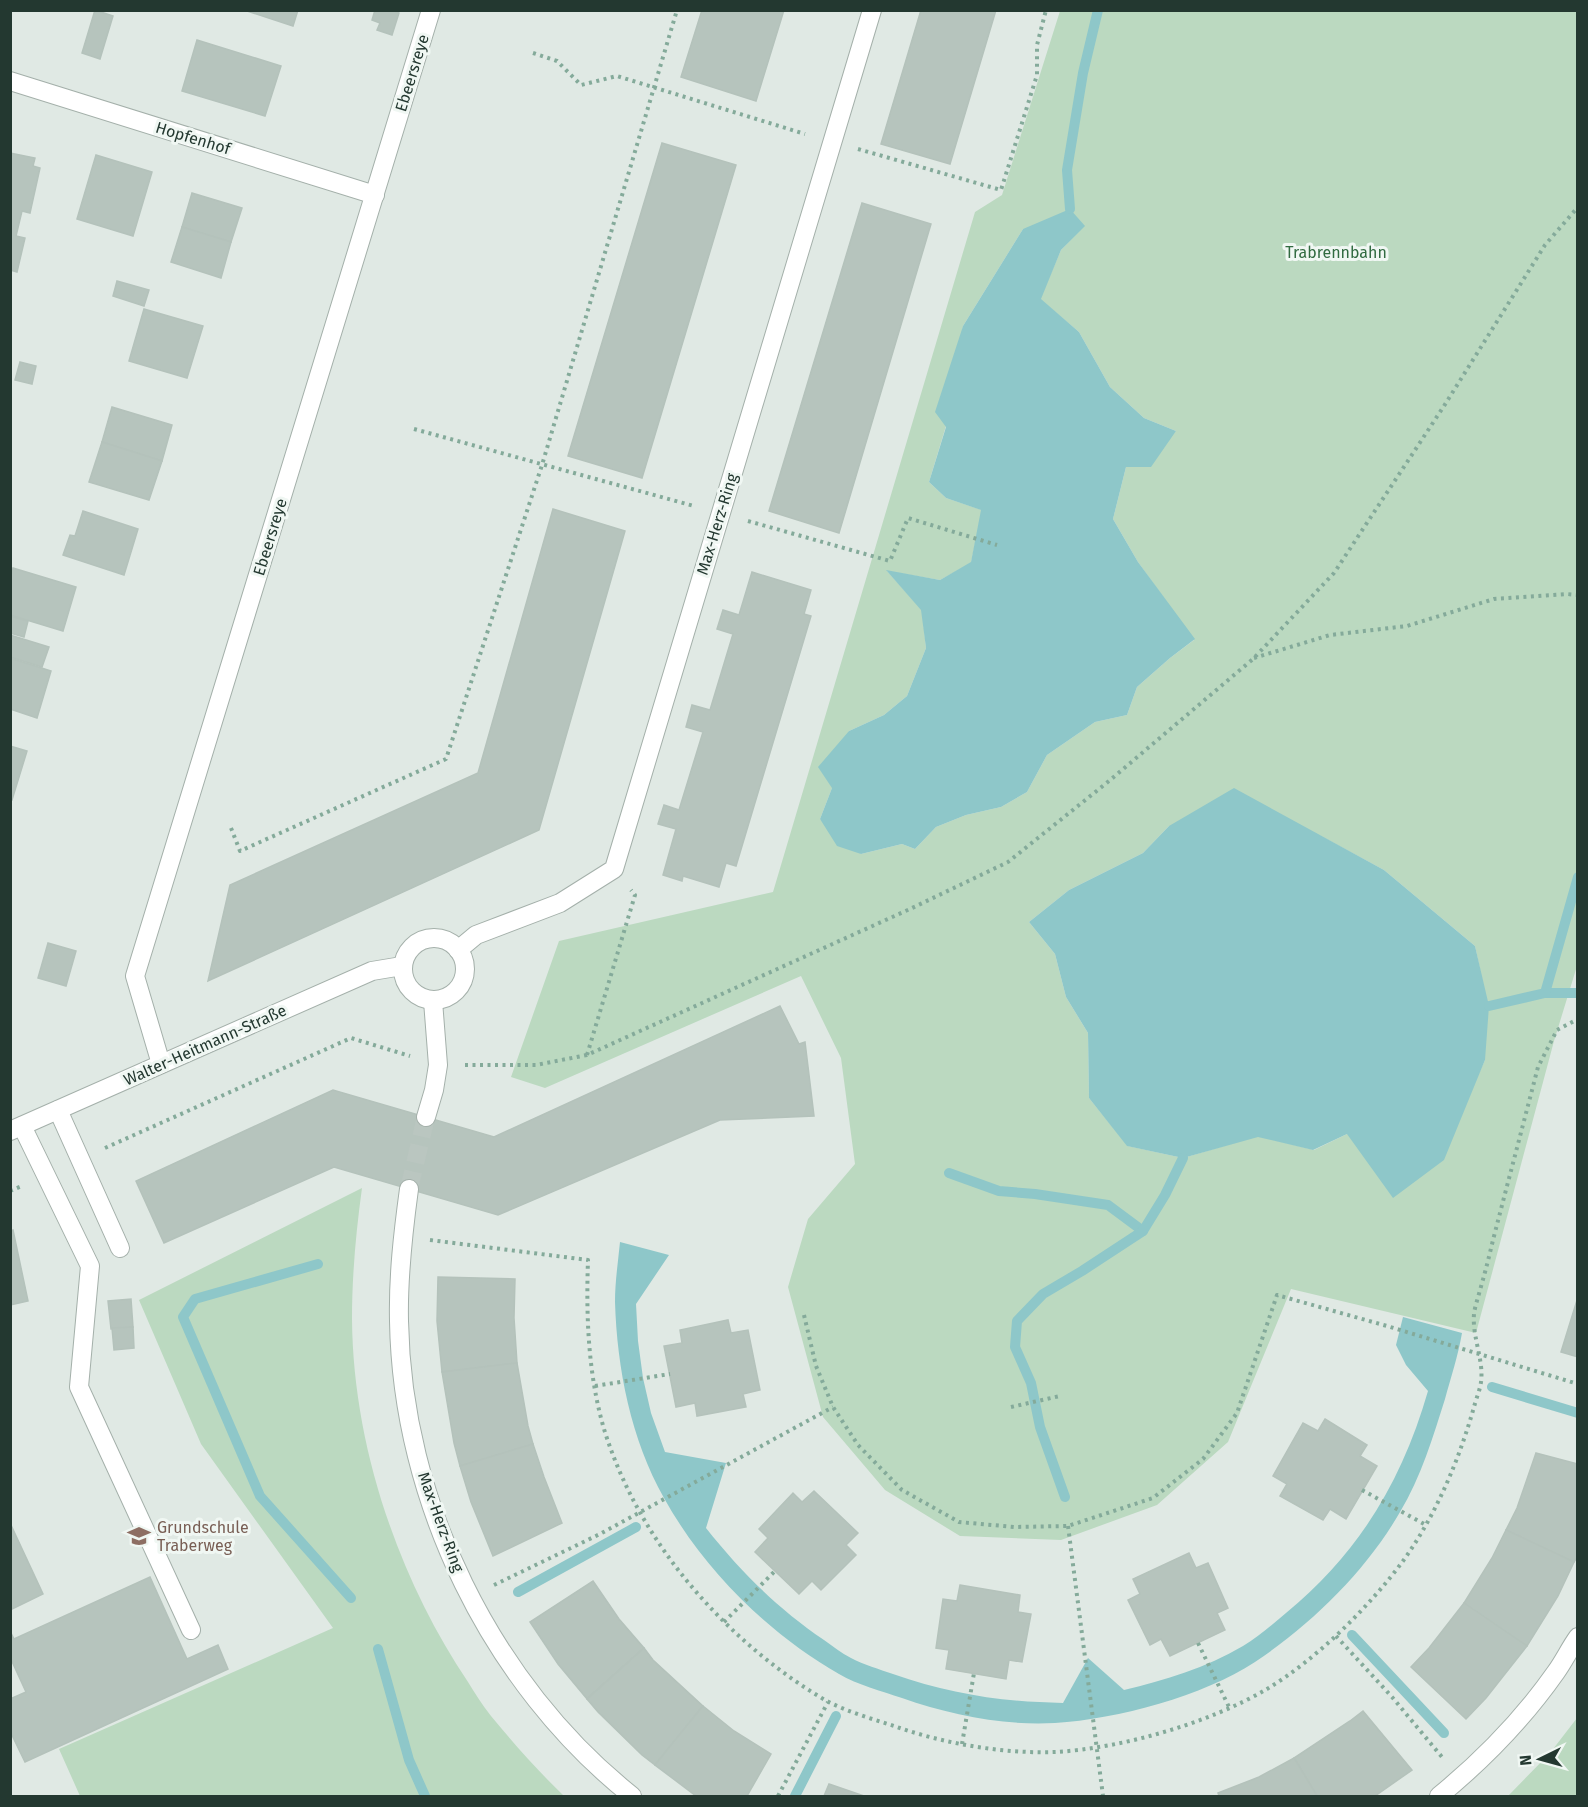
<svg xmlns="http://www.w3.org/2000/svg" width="1588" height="1807" viewBox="0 0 1588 1807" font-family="'Fira Sans',sans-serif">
	<rect width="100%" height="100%" fill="#e0e9e4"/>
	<!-- green -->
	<g fill="#bbd9c0" fill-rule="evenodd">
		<path d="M 1060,11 L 1577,11 L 1577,966 L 1554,1041 L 1476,1333 L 1291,1289 L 1228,1442 L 1157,1505 L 1061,1540 L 960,1536 L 885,1490 L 823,1417 L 788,1287 L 808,1219 L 855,1164 L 841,1058 L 801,976 L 545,1088 L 511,1077 L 559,941 L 773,892 L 975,212 L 1002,195 ZM 1084,226 L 1061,250 L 1040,299 L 1079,332 L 1110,387 L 1144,418 L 1176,431 L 1126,467 L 1113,519 L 1138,562 L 1194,640 L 1170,658 L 1137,687 L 1127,715 L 1095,722 L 1047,755 L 1027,792 L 1001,807 L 966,815 L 936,827 L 915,849 L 902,844 L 861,854 L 820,819 L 832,788 L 849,731 L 884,715 L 907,696 L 926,648 L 922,610 L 887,571 L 940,580 L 971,563 L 982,510 L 946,498 L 929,482 L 946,426 L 963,326 L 1023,229 ZM 1169,826 L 1319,835 L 1384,870 L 1475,946 L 1480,969 L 1485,1060 L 1466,1102 L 1347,1134 L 1314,1150 L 1258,1136 L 1183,1158 L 1128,1146 L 1089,1098 L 1088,1033 L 1066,997 L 1055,954 L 1029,922 L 1069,890 L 1143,853 Z"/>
		<path d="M 362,1188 C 356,1232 352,1275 352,1319 C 353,1445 398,1578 468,1682 C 475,1693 482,1705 491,1716 C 514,1744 538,1771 564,1796 L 80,1796 L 59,1749 L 333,1628 L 201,1444 L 139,1300 Z"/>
		<polygon points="1577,1718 1577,1796 1508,1796 1550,1753"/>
	</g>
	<!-- water -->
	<g fill="#8ec7c9">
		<polygon points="1070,209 1085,226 1061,250 1041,299 1079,332 1110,387 1144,418 1176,431 1151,467 1126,467 1113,519 1138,562 1195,639 1170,658 1137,687 1127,715 1095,722 1047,755 1027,792 1001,807 966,815 936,827 915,849 902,844 861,854 837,846 820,819 832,788 818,767 849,731 884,715 907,696 926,648 921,610 886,570 940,580 971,562 981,510 946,498 929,482 946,427 935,412 963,326 1023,229"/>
		<polygon points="1234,788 1384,870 1475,946 1489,1006 1485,1060 1444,1160 1393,1198 1347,1134 1313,1150 1258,1137 1183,1158 1127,1146 1089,1098 1088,1033 1066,997 1055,954 1029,922 1069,890 1143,853 1169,826"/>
		<path d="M 620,1242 L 669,1255 L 636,1304 L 638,1341 L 643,1378 L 651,1413 L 665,1452 L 726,1463 L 706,1528 C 741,1572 777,1608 824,1640 C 833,1646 841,1653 851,1658 C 864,1665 879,1669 893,1674 C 950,1694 1003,1702 1063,1703 L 1088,1658 L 1124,1690 C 1165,1680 1206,1668 1243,1646 C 1258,1637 1272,1625 1286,1613 C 1359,1553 1402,1481 1428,1391 L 1406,1365 L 1396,1345 L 1403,1317 L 1462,1333 C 1458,1356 1451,1377 1445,1399 C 1433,1437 1421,1477 1400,1512 C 1366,1571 1312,1624 1255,1662 C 1203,1696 1118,1719 1055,1723 C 1005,1726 950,1715 902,1698 C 881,1691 858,1685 839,1674 C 768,1633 704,1570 664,1498 C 631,1439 617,1369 615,1302 C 615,1282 618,1262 620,1242 Z"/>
	</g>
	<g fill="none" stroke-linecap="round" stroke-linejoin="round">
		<!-- stream -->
		<g stroke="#8ec7c9" stroke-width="10">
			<polyline points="1070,209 1067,170 1083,73 1098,10"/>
			<polyline points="1545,993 1578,993"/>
			<polyline points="1489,1006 1545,993 1578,877"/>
			<polyline points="949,1173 999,1191 1035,1194 1108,1205 1143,1231"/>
			<polyline points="318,1264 195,1299 183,1317 260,1496 351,1598"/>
			<polyline points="1492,1387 1578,1413"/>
			<polyline points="1065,1497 1040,1427 1031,1383 1015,1347 1017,1321 1043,1294 1082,1271 1143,1231 1165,1195 1183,1158"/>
			<polyline points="518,1592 636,1527"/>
			<polyline points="1352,1635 1444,1733"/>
			<polyline points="378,1649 409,1760 425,1796"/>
			<polyline points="795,1796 836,1716"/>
		</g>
	</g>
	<!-- building -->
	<g fill="#b6c4bd" stroke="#b4c2bb" stroke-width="1.5">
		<polygon points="95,10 113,16 100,59 82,53"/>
		<polygon points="244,10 298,10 293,26"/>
		<polygon points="375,10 391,10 399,13 392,35 377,30 380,23 372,20"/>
		<polygon points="702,10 784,10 756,101 681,77"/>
		<polygon points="921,10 996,10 950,164 881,144"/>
		<polygon points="197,40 281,66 265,116 182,91"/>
		<polygon points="662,143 736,165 642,478 568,456"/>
		<polygon points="10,153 35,158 33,166 40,168 30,213 22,211 16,236 25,238 17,272 10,270"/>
		<polygon points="96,155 152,172 133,236 77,219"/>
		<polygon points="192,193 242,208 231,242 182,227"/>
		<polygon points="862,203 931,224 839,533 769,511"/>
		<polygon points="182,227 231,242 221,278 171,262"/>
		<polygon points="117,281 149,290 144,306 113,296"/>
		<polygon points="144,309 203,326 187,378 129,361"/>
		<polygon points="20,362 36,366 32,384 15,380"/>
		<polygon points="112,407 172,425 162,461 102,442"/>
		<polygon points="102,442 162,461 149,500 89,482"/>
		<polygon points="553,509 625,531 539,830 208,981 230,885 478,773"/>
		<polygon points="83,511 138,529 124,575 63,555 70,535 75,536"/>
		<polygon points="13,568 76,587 63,631 10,615 10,577"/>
		<polygon points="752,572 811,590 804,614 811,616 736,866 726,863 719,887 683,876 682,881 663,875 676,829 658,824 664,805 679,810 703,732 686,727 692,705 710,710 733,634 717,629 723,610 739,615"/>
		<polygon points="10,616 28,621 24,637 10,633"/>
		<polygon points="10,635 49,647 42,667 10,657"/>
		<polygon points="10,658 51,671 37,718 10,709"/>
		<polygon points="10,746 27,751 12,800 10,799"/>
		<polygon points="48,943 76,951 66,986 38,978"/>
		<polygon points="780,1006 799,1044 805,1042 814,1116 720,1120 498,1215 334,1167 164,1243 136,1181 333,1090 494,1137"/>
		<polygon points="13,1230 28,1301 10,1305 10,1231"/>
		<polygon points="438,1277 515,1279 514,1318 517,1363 442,1372 437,1321"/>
		<polygon points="1578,1297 1578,1357 1561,1352"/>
		<polygon points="131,1299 133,1327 111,1329 108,1301"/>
		<polygon points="728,1320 731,1333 748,1330 760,1390 743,1394 746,1407 697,1416 695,1403 676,1407 664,1346 682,1343 680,1330"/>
		<polygon points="133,1327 134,1348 114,1350 112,1328"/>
		<polygon points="517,1363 528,1426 533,1444 460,1466 454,1443 442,1372"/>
		<polygon points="1325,1419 1367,1445 1360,1456 1377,1466 1346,1519 1330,1509 1323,1520 1280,1496 1287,1484 1273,1476 1303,1423 1318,1431"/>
		<polygon points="533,1444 544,1477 562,1523 493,1556 471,1502 460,1466"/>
		<polygon points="1536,1453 1578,1464 1578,1556 1574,1562 1506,1530 1517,1508"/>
		<polygon points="814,1491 858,1533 846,1545 856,1555 821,1590 812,1581 799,1594 755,1552 768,1538 759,1529 793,1493 802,1502"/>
		<polygon points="10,1523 43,1594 10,1610"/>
		<polygon points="1506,1530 1574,1562 1558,1596 1527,1646 1464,1603 1492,1558"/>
		<polygon points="1189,1553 1196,1568 1208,1563 1228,1608 1217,1613 1225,1630 1170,1656 1161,1639 1150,1645 1128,1600 1140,1594 1133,1579"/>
		<polygon points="150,1577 187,1659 218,1645 228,1669 25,1762 10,1731 10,1699 26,1692 10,1657 10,1631 14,1639"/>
		<polygon points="593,1581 619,1619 644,1648 587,1699 558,1664 530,1622"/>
		<polygon points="960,1585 1020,1595 1018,1612 1031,1614 1022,1662 1009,1660 1006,1679 946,1669 949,1650 936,1648 943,1599 957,1601"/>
		<polygon points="1464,1603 1527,1646 1486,1698 1466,1719 1411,1667 1429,1648"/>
		<polygon points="644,1648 653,1660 703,1706 655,1765 642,1755 598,1712 587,1699"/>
		<polygon points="703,1706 734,1731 771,1754 747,1796 696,1796 655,1765"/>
		<polygon points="1363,1711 1412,1770 1375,1796 1317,1796 1294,1758 1350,1721"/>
		<polygon points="1294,1758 1317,1796 1219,1796 1218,1793 1259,1777"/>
		<polygon points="829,1784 832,1785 864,1796 824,1796"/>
	</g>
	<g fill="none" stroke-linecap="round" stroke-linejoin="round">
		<!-- street-tunnel -->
		<polyline stroke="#bac6c0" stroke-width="18" stroke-dasharray="18 9" stroke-linecap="butt" points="409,1189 426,1117"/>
		<!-- lane casing -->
		<g stroke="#a4b0aa" stroke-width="20">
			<g id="lane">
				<polyline points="58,1110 120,1248"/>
				<polyline points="22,1126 90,1266 79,1387 191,1630"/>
			</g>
		</g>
		<!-- street casing -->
		<g stroke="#a4b0aa" stroke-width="20">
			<g id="street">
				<polyline points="10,81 375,195"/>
				<circle cx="434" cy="969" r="31"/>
				<polyline points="458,950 476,935 560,903 614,869 872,10"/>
				<polyline points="161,1064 135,976 431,10"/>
				<polyline points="426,1117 434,1090 438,1065 433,1001"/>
				<polyline points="10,1131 372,971 402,966"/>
				<path d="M 409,1189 C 403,1233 398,1276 399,1321 C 402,1501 491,1684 632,1796"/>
				<path d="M 1439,1796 C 1483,1760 1523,1719 1556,1672 C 1564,1661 1570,1648 1578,1637"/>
			</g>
		</g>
		<!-- path -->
		<g stroke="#84aa9a" stroke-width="4" stroke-dasharray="3 4.5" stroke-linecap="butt">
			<polyline points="533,53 557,61 581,85 617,76 805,134"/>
			<polyline points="858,149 1001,190 1037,75 1037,45 1046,10"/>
			<polyline points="414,429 694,506"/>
			<polyline points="748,521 890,561 908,518 997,545"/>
			<polyline points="1254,658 1330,635 1407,626 1494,599 1567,594 1578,595"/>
			<polyline points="231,828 240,851 446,759 542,465 677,10"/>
			<polyline points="587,1055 635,895 631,890"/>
			<polyline points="465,1065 536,1065 587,1055 910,909 1008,862 1109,781 1253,659 1334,573 1444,406 1545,245 1578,207"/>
			<polyline points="105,1148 351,1038 410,1056"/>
			<polyline points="10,1191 22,1186"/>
			<path d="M 430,1240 L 588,1260 C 586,1316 588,1374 604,1429 C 624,1494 660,1553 707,1604 C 741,1641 781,1674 825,1700 C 847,1712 873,1719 897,1727 C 946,1744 1004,1754 1056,1752 C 1123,1748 1209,1723 1267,1689 C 1317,1659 1369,1607 1403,1561 C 1436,1515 1459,1460 1474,1407 C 1476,1399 1480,1390 1481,1382 C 1484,1360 1472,1337 1474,1314 C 1475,1306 1478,1298 1480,1290 C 1485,1273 1489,1257 1493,1240 C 1508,1182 1523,1125 1538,1067 L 1557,1030 L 1578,1019"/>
			<polyline points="804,1315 816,1366 833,1407 858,1445 902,1490 959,1522 1014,1527 1068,1526 1153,1498 1203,1459 1237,1413 1277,1295 1387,1326 1578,1384"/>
			<polyline points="595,1386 670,1374"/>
			<polyline points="1011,1407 1060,1396"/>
			<polyline points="1362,1490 1426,1525"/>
			<polyline points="1068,1526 1103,1796"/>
			<polyline points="494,1585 600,1534 833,1407"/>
			<polyline points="724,1622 775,1571"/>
			<polyline points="1336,1636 1392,1697 1442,1757"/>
			<polyline points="1198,1643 1229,1707"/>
			<polyline points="962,1744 974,1673"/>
			<polyline points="778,1796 828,1702"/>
		</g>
		<!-- lane -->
		<use href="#lane" stroke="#fff" stroke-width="18"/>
		<!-- street -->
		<use href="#street" stroke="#fff" stroke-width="18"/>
	</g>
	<!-- icons -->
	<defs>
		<g id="school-bare" transform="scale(1.8)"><path d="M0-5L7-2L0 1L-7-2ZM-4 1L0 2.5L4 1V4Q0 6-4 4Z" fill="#8d6e63" stroke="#f0f7f3" stroke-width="2.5" paint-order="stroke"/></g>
	</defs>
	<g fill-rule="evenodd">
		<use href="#school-bare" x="139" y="1536"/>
	</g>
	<g text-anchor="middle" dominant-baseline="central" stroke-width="6" stroke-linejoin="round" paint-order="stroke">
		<!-- street labels -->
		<g font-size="16" fill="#233830" stroke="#f0f7f3">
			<text transform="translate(412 73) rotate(-73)">Ebeersreye</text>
			<text transform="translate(193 138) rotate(17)">Hopfenhof</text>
			<text transform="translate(717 524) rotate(-73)">Max-Herz-Ring</text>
			<text transform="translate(270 537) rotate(-73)">Ebeersreye</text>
			<text transform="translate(205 1045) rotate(-24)">Walter-Heitmann-Straße</text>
			<text transform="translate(441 1522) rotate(70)">Max-Herz-Ring</text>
		</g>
		<!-- park labels -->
		<g font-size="16" fill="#316b41" stroke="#f0f7f3">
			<text x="1336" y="252">Trabrennbahn</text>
		</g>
		<!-- education labels -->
		<g font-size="16" fill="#785e54" stroke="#f0f7f3" text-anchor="start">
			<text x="157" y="1527">Grundschule<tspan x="157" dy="18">Traberweg</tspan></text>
		</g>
	</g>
	<!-- border -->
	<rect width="1588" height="1807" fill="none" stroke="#233830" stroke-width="24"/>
	<!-- north arrow -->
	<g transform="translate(1540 1759) rotate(265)" stroke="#f0f7f3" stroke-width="4.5" paint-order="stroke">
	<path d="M0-4.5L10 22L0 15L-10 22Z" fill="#233830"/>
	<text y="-9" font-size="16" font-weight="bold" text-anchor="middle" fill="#233830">N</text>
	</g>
</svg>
